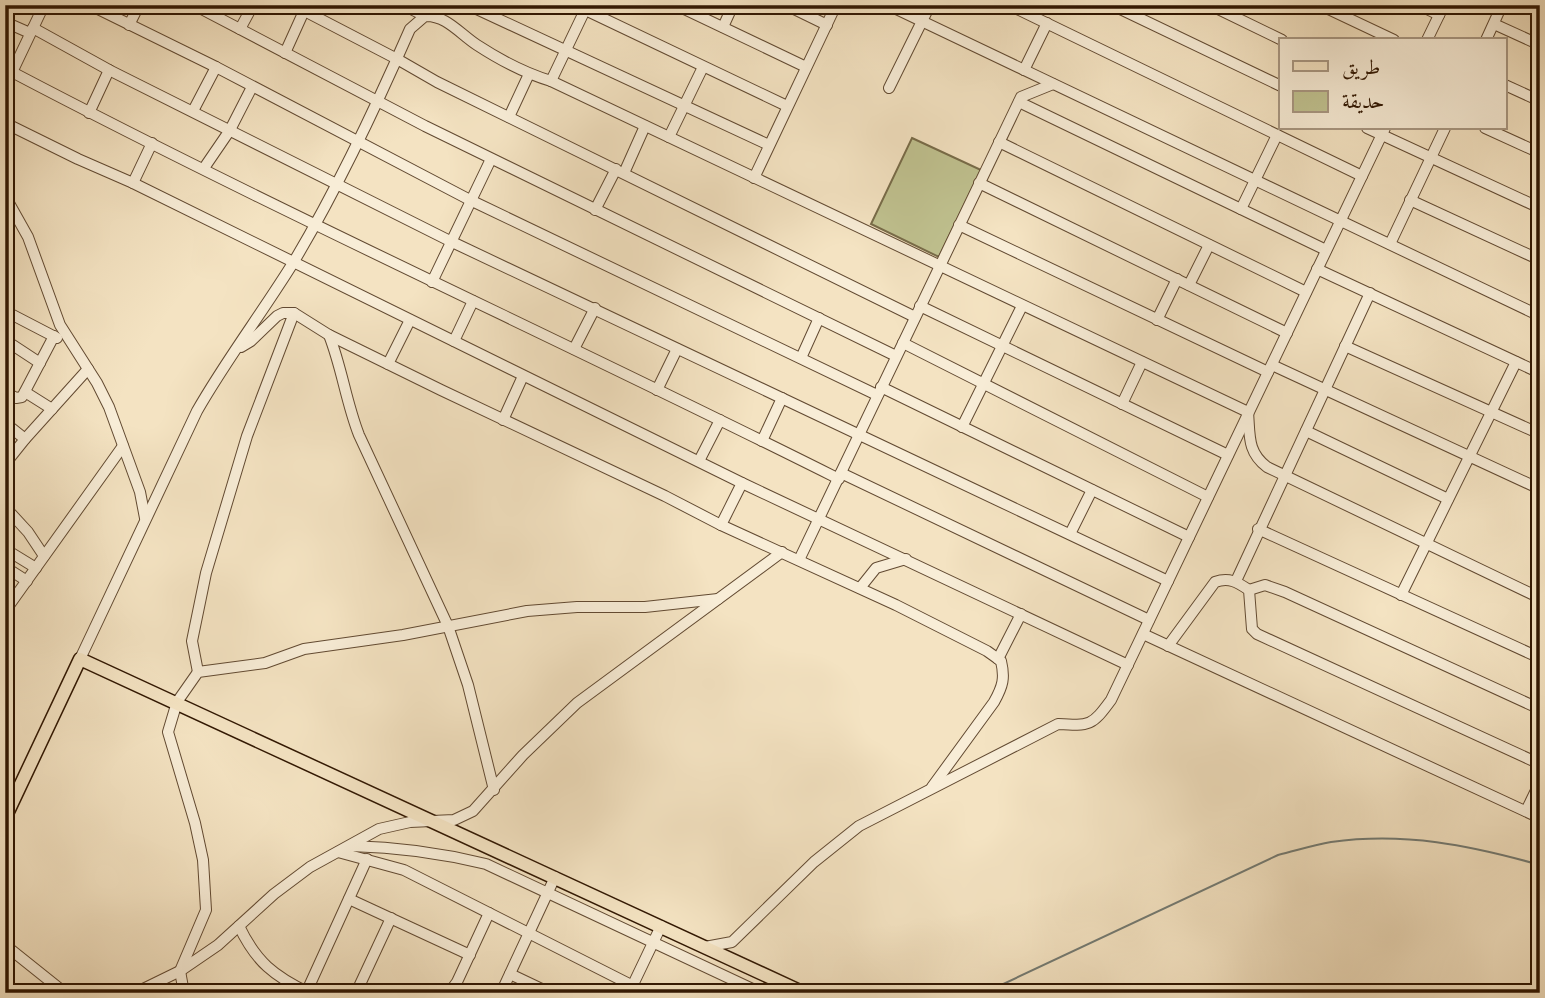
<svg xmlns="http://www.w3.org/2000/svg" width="1545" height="998" viewBox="0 0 1545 998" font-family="'Libre Caslon Text',Amiri,serif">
	<rect width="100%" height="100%" fill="#f4e3c2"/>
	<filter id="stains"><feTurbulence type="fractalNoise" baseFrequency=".00286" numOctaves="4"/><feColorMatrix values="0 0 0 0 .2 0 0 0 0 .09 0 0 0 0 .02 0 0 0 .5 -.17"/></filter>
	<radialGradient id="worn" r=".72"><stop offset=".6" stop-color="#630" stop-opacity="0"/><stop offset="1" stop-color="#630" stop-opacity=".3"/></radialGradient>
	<!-- green -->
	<polygon fill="#c0c290" stroke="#786c49" stroke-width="2" points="912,138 981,170 939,257 871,224"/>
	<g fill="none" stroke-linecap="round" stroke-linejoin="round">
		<!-- stream -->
		<path stroke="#737a72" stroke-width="2" d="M 984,993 L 1278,855 C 1295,851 1313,845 1331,842 C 1405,832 1469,845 1540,865"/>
		<!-- minor casing -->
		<g stroke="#624a32" stroke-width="12">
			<g id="minor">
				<polyline points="90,5 216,67 470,200 877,395"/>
				<polyline points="194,5 425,126 896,356"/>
				<polyline points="293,5 397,59 437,82 915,317"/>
				<polyline points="403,5 425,16 430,5"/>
				<polyline points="468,5 769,145"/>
				<polyline points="575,5 787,106"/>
				<polyline points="676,5 806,67"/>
				<polyline points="786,5 827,25"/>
				<polyline points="888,5 1540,316"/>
				<polyline points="1009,5 1362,176"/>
				<polyline points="1112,5 1281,86"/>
				<polyline points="1210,5 1282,40"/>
				<polyline points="1320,5 1394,40"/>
				<polyline points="1419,5 1439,15"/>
				<polyline points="5,22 30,33"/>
				<polyline points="1494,24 1540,45"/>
				<polyline points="129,25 139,5"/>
				<polyline points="723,27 733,5"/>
				<polyline points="33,28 109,70 450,241 1168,581"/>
				<polyline points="240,29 253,5"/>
				<polyline points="1427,40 1444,5"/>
				<polyline points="1486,40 1502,5"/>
				<polyline points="285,53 304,11"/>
				<polyline points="1024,70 1047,23"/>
				<path d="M 12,72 C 284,215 564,341 839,479"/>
				<polyline points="551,81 585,10"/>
				<polyline points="1505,85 1540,101"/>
				<polyline points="5,87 44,5"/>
				<polyline points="889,88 930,5"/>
				<polyline points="1019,102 1326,250"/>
				<polyline points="193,111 216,67"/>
				<polyline points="89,113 109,70"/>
				<polyline points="509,117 529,74"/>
				<polyline points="5,123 78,159 133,183 742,483 1128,665"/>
				<polyline points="1367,128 1540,208"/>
				<polyline points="1485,128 1540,153"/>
				<polyline points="669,137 703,67"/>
				<polyline points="999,142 1306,292"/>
				<polyline points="204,168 230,130 252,87"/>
				<polyline points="624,173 645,126"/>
				<polyline points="754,178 836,5"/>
				<polyline points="133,183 152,143"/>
				<polyline points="979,183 1287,333"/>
				<polyline points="5,196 28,237 60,325 97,383 109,407 140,492 145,518"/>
				<polyline points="1410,200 1540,260"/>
				<polyline points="1241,209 1277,135"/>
				<polyline points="595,210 616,169"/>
				<polyline points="959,225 1268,372"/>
				<polyline points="1390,244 1445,128"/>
				<polyline points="1317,269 1540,373"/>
				<polyline points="432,282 491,159"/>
				<polyline points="1189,285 1209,245"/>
				<polyline points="920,306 1228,455"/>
				<polyline points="5,311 57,338"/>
				<polyline points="1157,320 1177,279"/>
				<path d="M 329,335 C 342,368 346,402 359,435 L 448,626 L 468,685 L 494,790"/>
				<polyline points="5,340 40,363"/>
				<polyline points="454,341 473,301"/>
				<polyline points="903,343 1208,497"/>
				<polyline points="1345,346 1540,434"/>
				<path d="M 241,347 L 251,341 L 277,316 L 283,313 L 294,313 L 329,335 L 441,390 L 665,496 L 721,525 L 896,605 L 987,651 L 1001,661 C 1005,678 1003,686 994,702 L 932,787"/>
				<polyline points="574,349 595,308"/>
				<polyline points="801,358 819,318"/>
				<polyline points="388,364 410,320"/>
				<polyline points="1272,365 1540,489"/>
				<polyline points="881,387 1189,537"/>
				<polyline points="657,390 677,349"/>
				<polyline points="5,392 16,398 22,397 54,336"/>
				<polyline points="25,392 52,409"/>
				<polyline points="1122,404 1142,362"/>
				<polyline points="503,420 523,376"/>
				<polyline points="5,423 25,439"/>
				<polyline points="962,427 1022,306"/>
				<polyline points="1306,431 1448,499"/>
				<polyline points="762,441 782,398"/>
				<polyline points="699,461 720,420"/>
				<polyline points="5,464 25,439 88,369"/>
				<polyline points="841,473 1149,620"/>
				<polyline points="5,507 28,532 44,556"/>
				<polyline points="721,525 742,483"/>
				<polyline points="1258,529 1540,658"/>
				<polyline points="1070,534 1092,490"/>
				<polyline points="5,549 36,568"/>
				<polyline points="799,560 1021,97 1053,84"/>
				<polyline points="5,567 27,581"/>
				<polyline points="1236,581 1370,293"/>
				<polyline points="860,588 876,568 906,559"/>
				<polyline points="1249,590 1265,585 1285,592 1540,709"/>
				<polyline points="1401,595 1516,362"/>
				<polyline points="5,611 123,446"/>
				<polyline points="1143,634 1540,818"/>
				<path d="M 1168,646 L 1215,582 C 1229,577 1237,582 1249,590 L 1252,629 L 1257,634 L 1540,764"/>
				<path d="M 80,659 L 197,411 C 226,360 262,313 293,263 C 338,188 375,109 410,29 L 425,16 C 446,15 460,34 477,45 C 500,60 524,73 551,81 L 1248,412 C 1250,435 1247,452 1267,467 L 1540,598"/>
				<polyline points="998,659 1021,614"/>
				<polyline points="198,672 192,641 206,573 247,436 294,313"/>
				<polyline points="1526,811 1540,782"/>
				<path d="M 351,846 C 397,847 441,853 486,864 L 761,993"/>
				<polyline points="338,852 404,870 647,993"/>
				<polyline points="349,899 470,955"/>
				<path d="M 239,926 C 256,962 274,976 309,993"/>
				<polyline points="5,945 65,993"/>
				<path d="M 705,947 L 732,942 L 814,862 L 859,826 L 1058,724 C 1090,726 1092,726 1111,700 L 1385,128"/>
				<polyline points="510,974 550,993"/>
				<polyline points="135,993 180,971 218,945 274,894 310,867 379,829 410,822 454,820 473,811 523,755 577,703 782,552"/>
				<polyline points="184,993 180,971 206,910 203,860 195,823 168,732 177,702 198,672 265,663 304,649 403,635 527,611 577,607 645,607 718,599"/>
				<polyline points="306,993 367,859"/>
				<polyline points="356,993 391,918"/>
				<polyline points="449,993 457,982 489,913"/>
				<polyline points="501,993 555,877"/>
				<polyline points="629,993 661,926"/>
			</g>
		</g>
		<!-- major casing -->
		<g stroke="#311702" stroke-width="15">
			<polyline id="major" points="5,818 80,659 804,993"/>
		</g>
		<!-- minor -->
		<use href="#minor" stroke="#f8edd7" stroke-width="10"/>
		<!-- major -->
		<use href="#major" stroke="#f4e3c2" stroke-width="12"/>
	</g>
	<!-- margin -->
	<rect width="1545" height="998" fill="none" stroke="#f4e3c2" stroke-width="28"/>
	<rect x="7" y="7" width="1531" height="984" fill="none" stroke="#311702" stroke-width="3.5"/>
	<rect x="14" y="14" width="1517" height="970" fill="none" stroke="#311702" stroke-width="2"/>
	<!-- legend -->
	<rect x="1279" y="38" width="228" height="91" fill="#f8edd7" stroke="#a89782" stroke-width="2"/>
	<rect x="1293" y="61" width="35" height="10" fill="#f4e3c2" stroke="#a89782" stroke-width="2"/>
	<text x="1342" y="74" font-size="21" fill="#311702">طريق</text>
	<rect x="1293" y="91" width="35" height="21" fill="#c0c290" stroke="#a89782" stroke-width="2"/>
	<text x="1342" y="108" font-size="21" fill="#311702">حديقة</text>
	<rect width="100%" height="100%" filter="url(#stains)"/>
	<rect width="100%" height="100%" fill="url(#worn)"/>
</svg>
